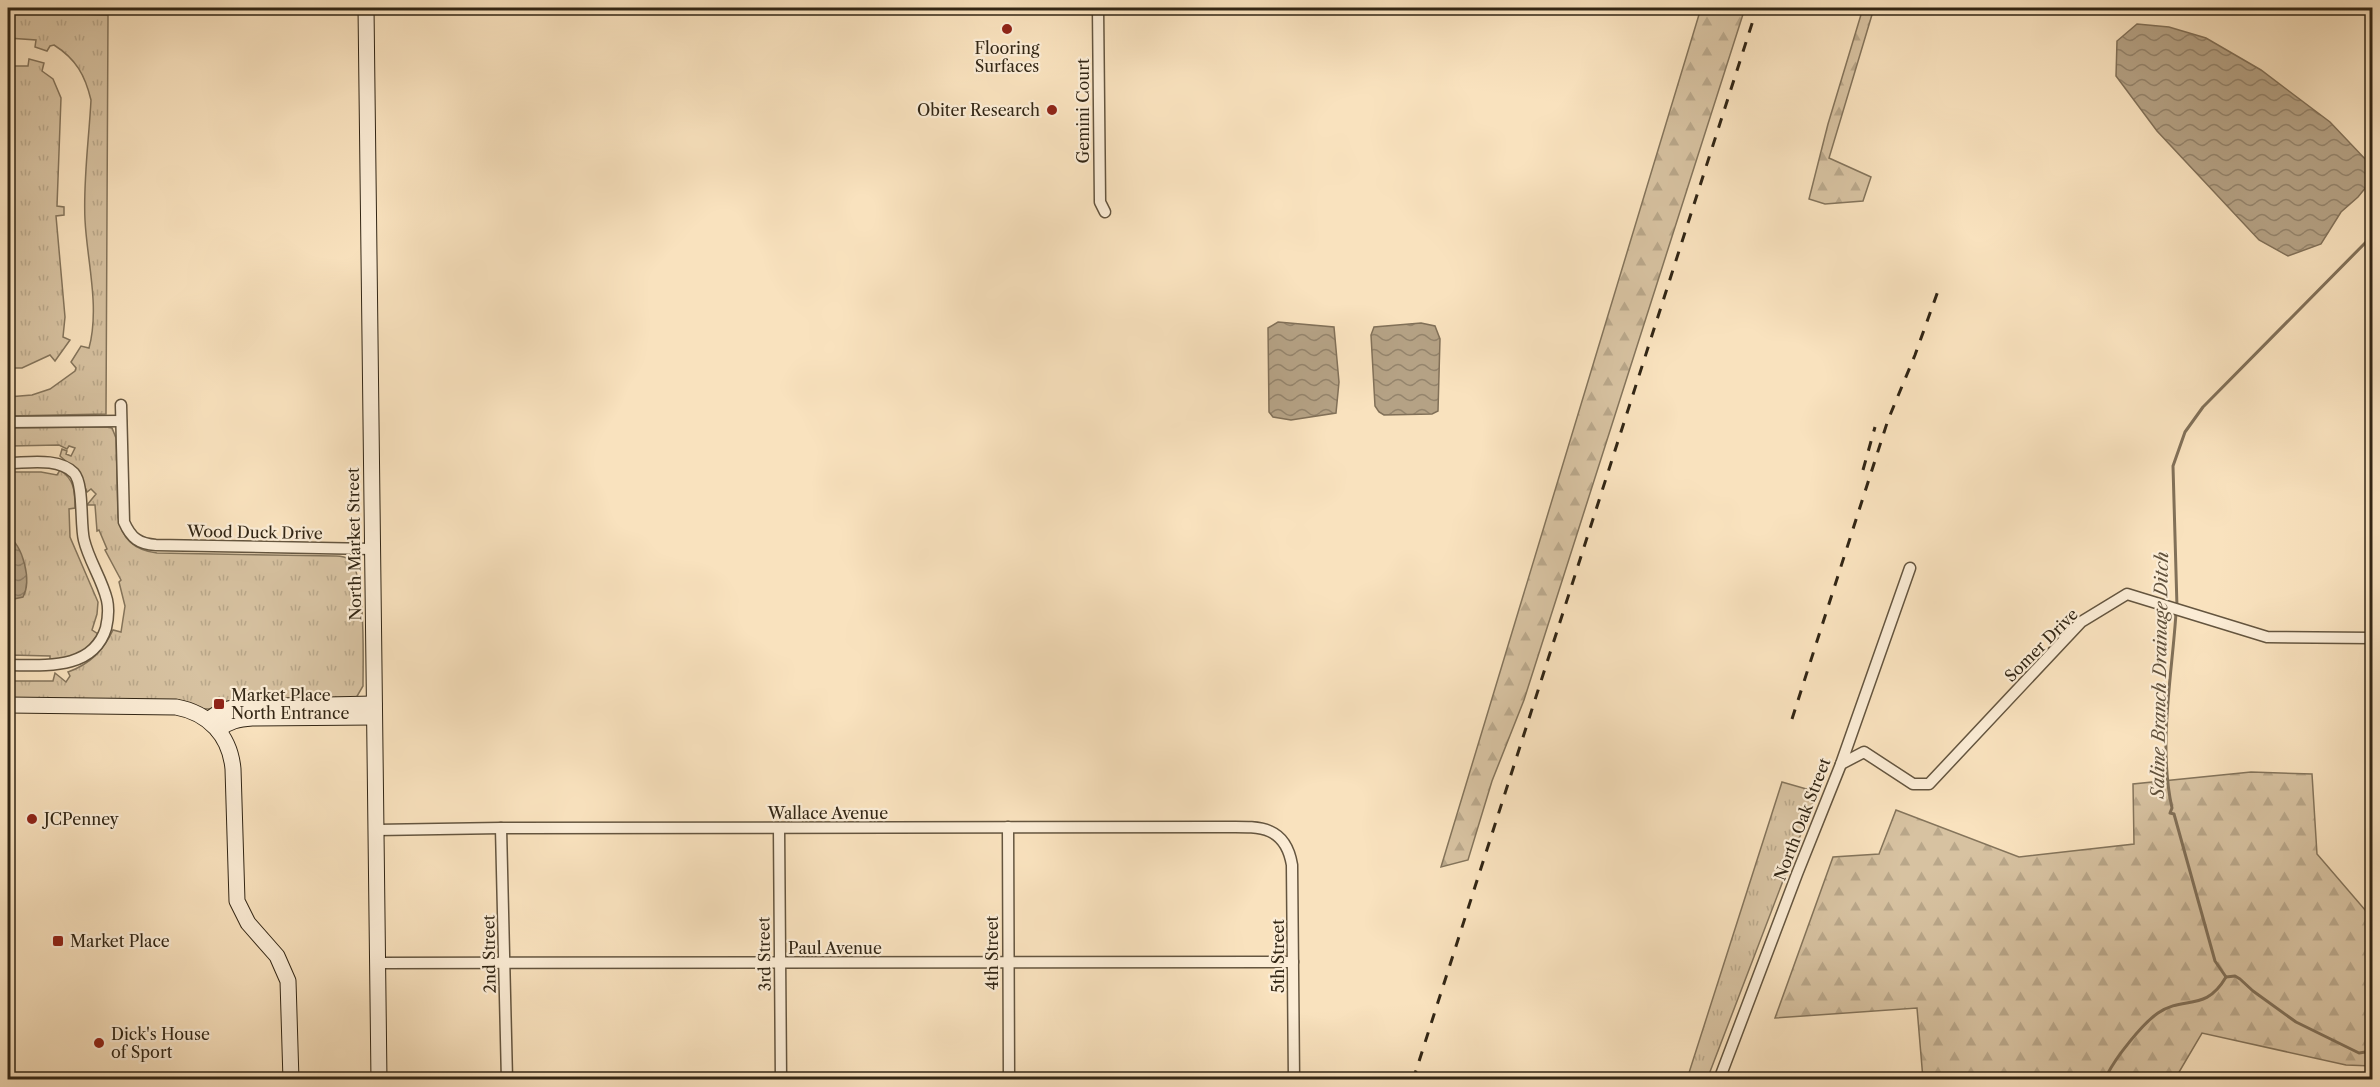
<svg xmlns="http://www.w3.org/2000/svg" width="2380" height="1087" viewBox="0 0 2380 1087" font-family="'Libre Caslon Text',serif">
	<defs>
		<pattern id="grass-tufts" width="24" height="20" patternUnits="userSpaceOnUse" patternTransform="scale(1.5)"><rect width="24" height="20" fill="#d7c2a1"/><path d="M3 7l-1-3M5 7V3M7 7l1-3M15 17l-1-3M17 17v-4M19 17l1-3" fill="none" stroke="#b9a78a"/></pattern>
		<pattern id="forest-firs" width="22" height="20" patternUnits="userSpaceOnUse" patternTransform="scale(1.5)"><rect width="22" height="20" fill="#d7c2a1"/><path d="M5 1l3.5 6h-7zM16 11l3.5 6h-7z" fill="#b9a78a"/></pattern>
		<pattern id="water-waves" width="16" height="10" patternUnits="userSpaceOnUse" patternTransform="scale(1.5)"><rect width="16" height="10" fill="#b5a285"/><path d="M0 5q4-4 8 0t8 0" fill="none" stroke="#94846c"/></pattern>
	</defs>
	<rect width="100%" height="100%" fill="#f9e2be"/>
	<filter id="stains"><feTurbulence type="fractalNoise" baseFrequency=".00333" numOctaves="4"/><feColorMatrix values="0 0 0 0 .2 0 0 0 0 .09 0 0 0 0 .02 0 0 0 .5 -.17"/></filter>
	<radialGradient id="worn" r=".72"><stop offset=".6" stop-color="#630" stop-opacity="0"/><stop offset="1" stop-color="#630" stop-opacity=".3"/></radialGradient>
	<!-- grass -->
	<g fill="url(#grass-tufts)" stroke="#84745b" stroke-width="1.5">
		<path d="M 8,12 L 108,15 L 106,414 L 8,416 L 8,397 L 32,395 L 50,389 L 75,371 L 76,368 L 71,362 L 81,346 L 89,348 C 100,307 87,261 85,220 C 83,181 89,139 91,100 C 85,75 76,59 54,45 L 50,46 L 47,51 L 35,47 L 36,40 L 8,38 Z"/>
		<polygon points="29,59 44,63 42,71 53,79 61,98 57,206 64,207 64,215 56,216 65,317 63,337 70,340 55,361 50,355 22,368 8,368 8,303 10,280 8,265 8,66 28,66"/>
		<path d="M 106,427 L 112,428 L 116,438 L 118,517 C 122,539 134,550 157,553 L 336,556 C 341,556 346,557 350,560 C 366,576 363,662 363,686 L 356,698 L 224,706 L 209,709 L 8,700 L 8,684 L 11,681 L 53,681 L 55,673 L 66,682 L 70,676 L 68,672 C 90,664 103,651 113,630 L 121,632 L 125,606 L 119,582 L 121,580 L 105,550 L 107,549 L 99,530 L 97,531 L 95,505 L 87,505 L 96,494 L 91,489 L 87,492 L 79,473 L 60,456 L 62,449 L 67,451 L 66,454 L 71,456 L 75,448 L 69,446 L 67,449 L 59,445 L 10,446 L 8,444 L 8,428 Z"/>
		<path d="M 60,470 C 75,480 75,492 75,508 L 69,509 L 70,537 L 98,602 L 97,614 L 92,630 L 98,634 L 85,651 L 50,663 L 50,656 L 10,655 L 8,662 L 8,472 L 41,472 L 57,475 Z"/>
		<polygon points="1782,782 1817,792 1708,1077 1707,1079 1687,1079"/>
	</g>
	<!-- forest -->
	<g fill="url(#forest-firs)" stroke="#84745b" stroke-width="1.5">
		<polygon points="1701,8 1745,8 1524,700 1492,781 1468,860 1441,867"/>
		<polygon points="1863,8 1874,8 1829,158 1871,177 1863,201 1825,204 1809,199 1828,124"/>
		<polygon points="2251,772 2312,774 2317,854 2372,918 2372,1066 2346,1065 2202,1033 2175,1079 1923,1079 1917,1008 1775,1018 1833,857 1879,854 1896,810 2019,857 2134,844 2133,784"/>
	</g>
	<!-- water -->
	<g fill="url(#water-waves)" stroke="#817058" stroke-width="1.5">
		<polygon points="2137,24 2169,27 2206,38 2261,70 2330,122 2369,163 2371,181 2358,197 2341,212 2321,244 2288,256 2259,240 2157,131 2116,76 2117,41"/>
		<polygon points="1278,322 1334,327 1339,382 1336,413 1291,420 1273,417 1269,412 1268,328"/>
		<polygon points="1421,323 1435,326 1440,339 1438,411 1432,414 1384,415 1379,412 1375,406 1371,335 1374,327"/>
		<path d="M 8,536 C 23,546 32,580 23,597 L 9,600 Z"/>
	</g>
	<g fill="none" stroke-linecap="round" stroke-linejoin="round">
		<!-- stream -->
		<g stroke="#817058" stroke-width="3">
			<polyline points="2177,607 2173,466 2185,432 2203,407 2372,236"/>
			<path d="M 2176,613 C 2172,676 2158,745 2172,808 L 2170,813 L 2174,814 L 2215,961 L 2226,977 L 2235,976 L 2240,979 L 2253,991 L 2296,1022 L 2359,1053 L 2372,1051"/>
			<path d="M 2107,1075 C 2116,1057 2142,1024 2158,1013 C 2184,995 2205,1013 2226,977"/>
		</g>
		<!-- street casing -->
		<g stroke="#64553f" stroke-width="13">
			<g id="street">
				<polyline points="1098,8 1100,202 1105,212"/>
				<path d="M 121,405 L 124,522 C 131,538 139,544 156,545 L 372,549"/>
				<polyline points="8,422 121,421"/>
				<path d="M 8,463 C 28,463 58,457 74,473 C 84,484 80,524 84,540 C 89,561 102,579 107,600 C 109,609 108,619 106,628 C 93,671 43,665 8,665"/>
				<polyline points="1841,764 1864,752 1913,784 1929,784 2081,622 2127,594 2267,637 2372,638"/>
				<polyline points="1008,827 1009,1080"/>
				<polyline points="501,828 507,1080"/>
				<polyline points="779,828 781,1080"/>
				<path d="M 376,830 L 501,828 L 1221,827 C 1256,827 1285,823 1292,865 L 1294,1080"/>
				<polyline points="378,963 1293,962"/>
				<polyline points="1719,1080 1797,874 1841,764 1910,568"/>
			</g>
		</g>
		<!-- secondary casing -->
		<g stroke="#322615" stroke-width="17">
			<g id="secondary">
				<polyline points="366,8 379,1080"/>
				<path d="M 8,705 L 176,707 C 209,713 230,736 233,769 L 237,901 L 248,923 L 277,956 L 288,981 L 291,1080"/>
				<polyline points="208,720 221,711 236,707 374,704"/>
				<path d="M 218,730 C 228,721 239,719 252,718 L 374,717"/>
			</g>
		</g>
		<!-- street -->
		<use href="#street" stroke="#fbecd5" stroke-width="10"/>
		<!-- secondary -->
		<use href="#secondary" stroke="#fbecd5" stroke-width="15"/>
		<!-- rail -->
		<g stroke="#322615" stroke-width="3" stroke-dasharray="10 10" stroke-linecap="butt">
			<polyline points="1863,470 1875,427"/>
			<polyline points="1792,719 1888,420 1915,355 1938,291"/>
			<polyline points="1413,1080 1757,8"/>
		</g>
	</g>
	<!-- markers -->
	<g fill="#8f2418" stroke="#fbecd5" stroke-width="2">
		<circle cx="1007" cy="29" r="6"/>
		<circle cx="1052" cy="110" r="6"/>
		<rect x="213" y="698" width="12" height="12" rx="3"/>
		<circle cx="32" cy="819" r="6"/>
		<rect x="52" y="935" width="12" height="12" rx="3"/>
		<circle cx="99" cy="1043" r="6"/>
	</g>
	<g text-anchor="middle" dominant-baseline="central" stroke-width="4.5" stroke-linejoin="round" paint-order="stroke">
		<!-- poi labels -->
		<g font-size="16" fill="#322615" stroke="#fbecd5" text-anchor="start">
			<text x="1007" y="48" text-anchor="middle">Flooring<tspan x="1007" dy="18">Surfaces</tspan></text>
			<text x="1040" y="110" text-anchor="end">Obiter Research</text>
			<text x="231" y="695">Market Place<tspan x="231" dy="18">North Entrance</tspan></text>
			<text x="44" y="819">JCPenney</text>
			<text x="70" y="941">Market Place</text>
			<text x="111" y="1034">Dick's House<tspan x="111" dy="18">of Sport</tspan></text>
		</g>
		<!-- street labels -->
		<g font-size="16" fill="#322615" stroke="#fbecd5">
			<text transform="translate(1083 111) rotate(-90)">Gemini Court</text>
			<text transform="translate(255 532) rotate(1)">Wood Duck Drive</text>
			<text transform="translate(354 544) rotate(-91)">North Market Street</text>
			<text transform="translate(2041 645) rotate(-45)">Somer Drive</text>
			<text x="828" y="813">Wallace Avenue</text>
			<text transform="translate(1802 819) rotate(-69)">North Oak Street</text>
			<text x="835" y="948">Paul Avenue</text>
			<text transform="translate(992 953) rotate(-90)">4th Street</text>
			<text transform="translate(489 954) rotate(-91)">2nd Street</text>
			<text transform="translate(764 954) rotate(-91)">3rd Street</text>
			<text transform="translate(1278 956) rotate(-90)">5th Street</text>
		</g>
		<!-- water labels -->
		<g font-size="18" font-style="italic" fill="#60513c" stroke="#fbecd5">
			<text transform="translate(2160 675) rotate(-89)">Saline Branch Drainage Ditch</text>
		</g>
	</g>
	<!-- margin -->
	<rect width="2380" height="1087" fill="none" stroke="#f9e2be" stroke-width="30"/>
	<rect x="9" y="9" width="2362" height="1069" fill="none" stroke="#322615" stroke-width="3"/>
	<rect x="15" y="15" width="2350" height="1057" fill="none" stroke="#322615" stroke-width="1.5"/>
	<rect width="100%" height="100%" filter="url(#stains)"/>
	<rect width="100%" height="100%" fill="url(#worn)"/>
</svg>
